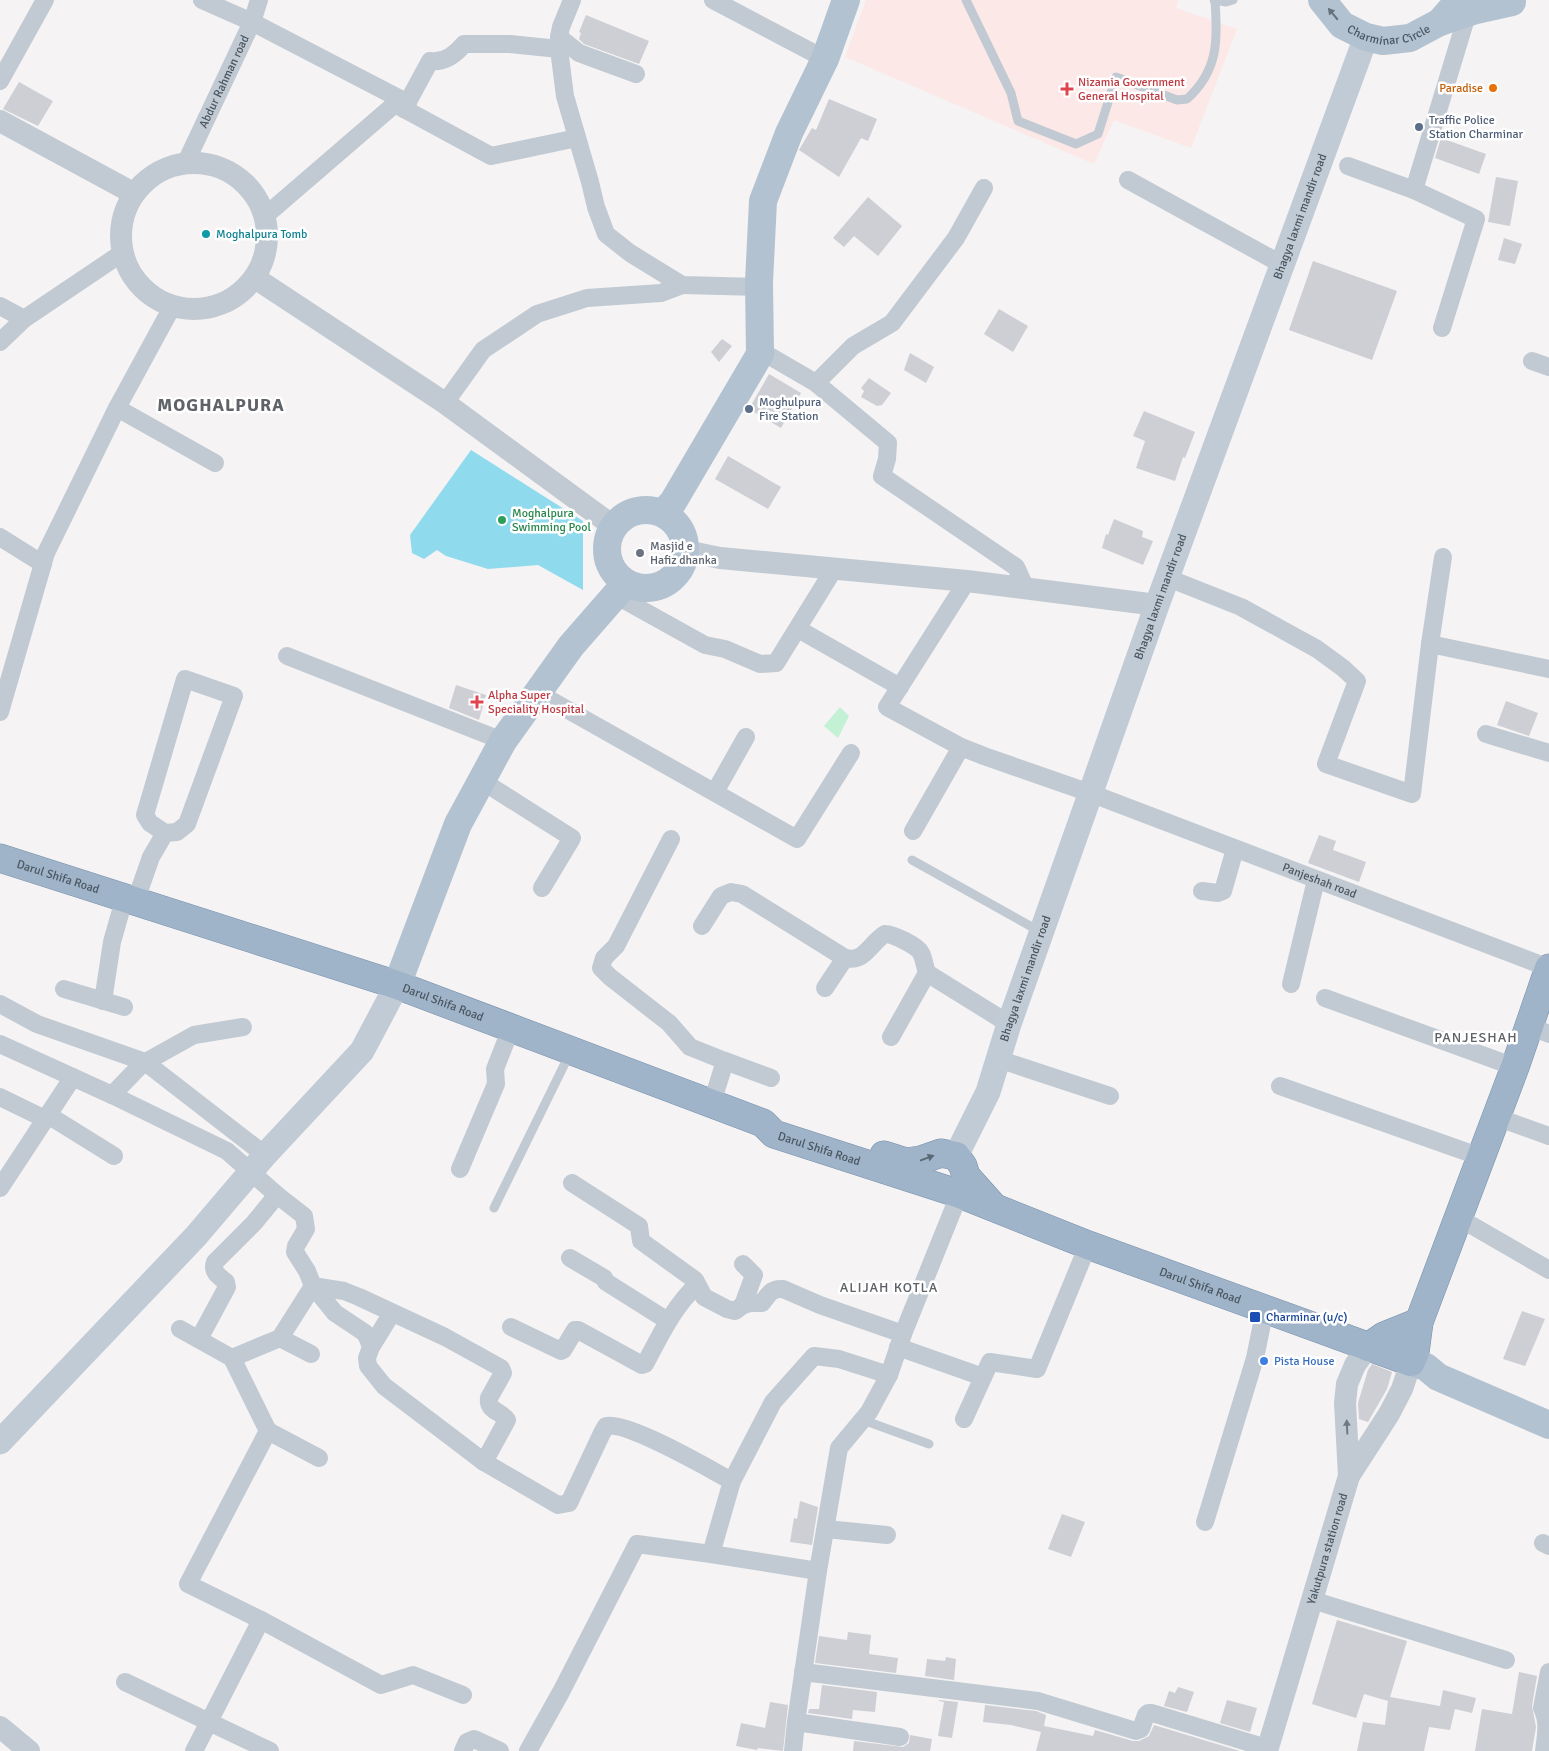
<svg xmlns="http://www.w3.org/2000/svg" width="1549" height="1751" viewBox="0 0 1549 1751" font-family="Signika,sans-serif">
	<rect width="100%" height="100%" fill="#f5f3f3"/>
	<!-- medical -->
	<polygon fill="#fce8e6" points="866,0 1178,0 1176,8 1237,29 1191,148 1114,120 1094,164 845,57"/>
	<!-- green -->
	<polygon fill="#c3f1d5" points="840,707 849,716 838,738 824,726"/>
	<!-- water -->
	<polygon fill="#90daee" points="471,450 583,521 583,590 538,565 488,569 446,556 437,550 424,559 412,553 410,535"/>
	<!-- building -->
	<g fill="#cdcfd5">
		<polygon points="586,15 649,41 639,64 584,44 579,39 581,33 579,32"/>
		<polygon points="19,82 53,101 38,126 3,109"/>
		<polygon points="829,99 877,119 868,141 861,138 839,177 799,150 812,128 816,130"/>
		<polygon points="1441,138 1486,154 1479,174 1435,158"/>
		<polygon points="1496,177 1518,181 1510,226 1488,222"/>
		<polygon points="868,197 902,226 878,256 854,236 844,247 833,238"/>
		<polygon points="1504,238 1522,244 1515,264 1498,260"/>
		<polygon points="1313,261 1397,291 1372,360 1289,330"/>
		<polygon points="999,309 1028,326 1013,352 984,334"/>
		<polygon points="722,339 732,346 719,362 711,352"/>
		<polygon points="910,353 934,367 926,383 904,370"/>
		<polygon points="769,374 801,393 781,428 749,409"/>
		<polygon points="869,378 891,393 882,405 877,406 861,397 864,391 861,388"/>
		<polygon points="1144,411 1195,432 1185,458 1183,457 1175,481 1136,468 1145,441 1133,436"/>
		<polygon points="728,456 781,487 768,509 715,479"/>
		<polygon points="1114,519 1143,531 1142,537 1153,541 1143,565 1102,548 1106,534 1108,535"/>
		<polygon points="456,685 486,695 479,720 449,708"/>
		<polygon points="1506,701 1538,713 1529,736 1497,725"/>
		<polygon points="1319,835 1336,841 1333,850 1366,862 1359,882 1308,863"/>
		<polygon points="1522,1311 1545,1319 1525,1366 1503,1359"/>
		<polygon points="1372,1364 1392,1372 1387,1389 1368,1422 1359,1419 1358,1403 1368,1370"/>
		<polygon points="800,1501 818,1507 812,1545 790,1542 794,1518 797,1519"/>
		<polygon points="1062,1514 1085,1522 1071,1557 1048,1549"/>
		<polygon points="1337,1620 1407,1641 1390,1697 1440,1706 1443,1690 1476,1698 1472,1713 1455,1709 1450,1730 1429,1727 1424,1751 1357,1751 1363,1722 1385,1725 1388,1701 1364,1694 1356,1718 1312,1704"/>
		<polygon points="848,1632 871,1635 869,1654 898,1658 896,1673 815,1663 819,1636 847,1640"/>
		<polygon points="946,1657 956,1659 954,1680 925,1676 927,1659 945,1661"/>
		<polygon points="1519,1672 1537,1676 1532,1706 1536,1727 1532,1751 1475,1751 1482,1709 1512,1714"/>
		<polygon points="822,1685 877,1692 875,1712 853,1710 852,1719 808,1713 809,1709 819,1709"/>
		<polygon points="1178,1687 1194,1692 1187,1712 1164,1706 1169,1691 1175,1693"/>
		<polygon points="939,1700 958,1702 952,1738 938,1736 944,1702 939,1701"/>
		<polygon points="1227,1700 1257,1708 1250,1732 1220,1723"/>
		<polygon points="770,1702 788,1705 783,1751 758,1748 757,1750 736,1746 741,1723 765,1728"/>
		<polygon points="985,1705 1036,1711 1046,1715 1044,1726 1093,1736 1095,1730 1133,1741 1139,1741 1149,1736 1154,1725 1240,1751 1036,1751 1041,1732 1011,1725 983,1722"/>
		<polygon points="910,1735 932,1739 930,1751 853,1751 854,1741 903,1747 909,1743"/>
	</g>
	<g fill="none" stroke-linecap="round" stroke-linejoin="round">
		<!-- trunk casing -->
		<g stroke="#7690ad" stroke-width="29">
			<g id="trunk">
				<path id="s6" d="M 0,858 L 397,985 L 763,1123 L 774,1134 L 960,1194 L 1088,1245 L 1411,1362 L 1415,1352 L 1419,1322 L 1515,1067 L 1549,968"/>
				<polyline points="884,1155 906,1162 921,1160 941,1153 956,1156 963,1166 966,1176 991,1204"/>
				<polyline points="1368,1347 1384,1336 1419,1322"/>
			</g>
		</g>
		<!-- service -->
		<g stroke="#c1cad2" stroke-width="9">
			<path d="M 966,0 L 1011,93 L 1018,121 L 1076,144 L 1098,134 L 1116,77 L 1177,100 L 1187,99 C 1218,71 1218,41 1215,1"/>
			<polyline points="1214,0 1226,2 1233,0"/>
			<polyline points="912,860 1041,932"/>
			<polyline points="494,1208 570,1053"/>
			<polyline points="863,1420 929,1444"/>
		</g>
		<!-- minor -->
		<g stroke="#c1cad2" stroke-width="18">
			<polyline points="202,0 252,22 408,103"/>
			<polyline points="572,0 561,27 559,37 559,49 565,96 590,182 596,207 606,234 630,253 682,285 759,287"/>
			<polyline points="713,0 825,59"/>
			<polyline points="559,37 579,53 636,74"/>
			<polyline points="0,81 45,0"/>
			<path d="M 404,109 L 430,61 C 444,63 455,55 464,44 L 510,44 L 559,49"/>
			<path id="s1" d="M 186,162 L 252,22 L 259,0"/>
			<polyline points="1348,166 1414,190 1468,12"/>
			<polyline points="1128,180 1283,265"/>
			<polyline points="1414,190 1476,219 1442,328"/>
			<polyline points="265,216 395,104 491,156 577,138"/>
			<polyline points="0,306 24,319"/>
			<polyline points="0,342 24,319 122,253"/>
			<polyline points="761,351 816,383 888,443 887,459 882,476 1016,567 1026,589"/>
			<polyline points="1532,361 1549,367"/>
			<polyline points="816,383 853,346 892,323 956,238 984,188"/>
			<polyline points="445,403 483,350 537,314 587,298 661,293 682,285"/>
			<polyline points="117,408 215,463"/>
			<polyline points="0,537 43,564"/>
			<polyline points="1168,578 1241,607 1317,649 1343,668 1357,681 1326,764 1412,794 1430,644 1549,669"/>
			<path id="s2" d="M 967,581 L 887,707 L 961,747 L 984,756 L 1090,793 L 1549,968"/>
			<polyline points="615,595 705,645 725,649 760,664 776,663 834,569"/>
			<polyline points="798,629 900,687"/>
			<polyline points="1430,644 1443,557"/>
			<polyline points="287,656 503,741"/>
			<polyline points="538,693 797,839 851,753"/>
			<polyline points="0,712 46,553 117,408 172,307"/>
			<polyline points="1486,734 1549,753"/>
			<polyline points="482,781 572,838 542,888"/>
			<polyline points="715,792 746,737"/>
			<polyline points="913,831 961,747"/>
			<polyline points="671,839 616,946 604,958 601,968 610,977 669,1023 690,1047 725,1061 712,1103"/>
			<polyline points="1202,891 1218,893 1223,891 1235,849"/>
			<polyline points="138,894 151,857 165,833 150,823 145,815 185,679 234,696 187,824 177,832 165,833"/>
			<polyline points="702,926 721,896 731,892 742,894 845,958"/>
			<polyline points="1291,984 1316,880"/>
			<path d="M 825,988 L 845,958 C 865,963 871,942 885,934 C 893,934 918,946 921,953 C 924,959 925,967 927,973"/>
			<polyline points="64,989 124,1007"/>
			<polyline points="1325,998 1515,1067"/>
			<polyline points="103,1001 112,942 125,896"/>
			<polyline points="0,1004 37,1024 145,1062 265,1155"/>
			<polyline points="1529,1026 1549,1034"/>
			<polyline points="891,1037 927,973 1009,1024"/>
			<path d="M 0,1044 L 112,1095 L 227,1151 L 277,1195 L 304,1216 L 306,1229 L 296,1246 L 295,1252 L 307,1271 L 313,1286 L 335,1313 L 365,1333 L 368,1339 L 371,1347 L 367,1358 L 368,1366 L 384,1386 L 484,1462 L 558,1505 L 569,1503 L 602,1433 L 606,1426 C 628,1421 709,1469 732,1481"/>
			<polyline points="998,1059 1110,1096"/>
			<polyline points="725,1061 771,1078"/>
			<polyline points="1280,1086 1481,1157"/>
			<polyline points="112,1095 142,1064 194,1035 243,1027"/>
			<polyline points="0,1097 45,1119"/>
			<polyline points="48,1115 114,1156"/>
			<polyline points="1496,1117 1549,1136"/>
			<polyline points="460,1169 496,1084 495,1069 511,1028"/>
			<path d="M 572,1183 L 639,1226 L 641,1241 L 695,1280 L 704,1297 L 727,1309 L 735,1311 L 743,1305 L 750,1303 L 762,1303 C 769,1294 771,1288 783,1289 L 820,1305 L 903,1334"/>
			<polyline points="0,1188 73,1077"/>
			<polyline points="1459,1218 1549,1270"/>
			<polyline points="570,1258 604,1278 606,1282 668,1321"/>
			<polyline points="743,1305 754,1275 743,1264"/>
			<path d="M 511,1327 L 561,1351 L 563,1350 L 575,1330 L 578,1330 L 642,1365 L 645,1364 C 660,1336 674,1306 697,1285"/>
			<path d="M 180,1329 L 232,1358 L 280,1338 L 313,1286 L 344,1291 L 359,1297 L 445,1337 L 501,1368 L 503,1373 L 489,1398 C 487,1411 501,1411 507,1420 L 484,1462"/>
			<polyline points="280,1338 311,1354"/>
			<path d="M 199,1339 L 227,1287 L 226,1282 C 220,1277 211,1272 215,1262 L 254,1223 L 277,1195"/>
			<polyline points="371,1347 392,1313"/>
			<polyline points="898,1347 983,1377"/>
			<polyline points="232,1358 268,1431 188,1584 261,1620 381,1685 413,1675 463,1695"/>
			<polyline points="964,1419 990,1362 1037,1369 1088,1245"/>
			<polyline points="268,1431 319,1458"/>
			<polyline points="1205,1522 1255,1358 1265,1309"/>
			<polyline points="826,1529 887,1535"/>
			<polyline points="1543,1543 1549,1546"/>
			<polyline points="711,1554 732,1481 773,1402 814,1356 839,1359 889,1375"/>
			<polyline points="1312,1600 1506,1660"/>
			<polyline points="803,1672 1038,1701 1136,1731 1141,1729 1146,1715 1148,1713 1152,1713 1267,1748"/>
			<polyline points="125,1682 270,1751"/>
			<polyline points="796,1722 900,1737"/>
			<polyline points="194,1751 261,1620"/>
			<polyline points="463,1751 467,1742 474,1739 500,1751"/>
			<polyline points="528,1751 561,1692 637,1544 711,1554 818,1571"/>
			<polyline points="793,1751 796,1722 818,1571 839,1448 869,1412 889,1375 903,1334 963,1185"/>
			<path d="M 1544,1751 C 1546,1735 1549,1722 1542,1708 L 1549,1672"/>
		</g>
		<!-- tertiary -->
		<g stroke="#c1cad2" stroke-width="22">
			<polyline points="0,121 133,193"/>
			<circle cx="194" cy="236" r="73"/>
			<polyline points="255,278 445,403 613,526"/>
			<polyline points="686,551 720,558 967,581 1157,605"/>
			<polyline points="1349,1476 1389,1414 1402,1389 1411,1362"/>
			<polyline points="0,1727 29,1751"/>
			<path id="s3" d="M 1267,1751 L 1349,1476 L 1345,1403 L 1347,1384 L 1355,1365 L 1368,1347"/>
		</g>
		<!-- secondary -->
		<g stroke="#c1cbd6" stroke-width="25">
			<path id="s4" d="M 956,1156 L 988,1092 L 1009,1024 L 1157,605 L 1366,37"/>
			<polyline points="0,1442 196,1236 265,1155 362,1051 397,985"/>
		</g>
		<!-- primary -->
		<g stroke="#b3c2d1" stroke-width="28">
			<path id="s5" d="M 1322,0 L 1342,25 L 1366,37 L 1383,41 L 1410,38 L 1440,22 L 1455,5 L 1457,0"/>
			<polyline points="1440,22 1476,10 1512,2"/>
			<circle cx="646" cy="549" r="39"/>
			<polyline points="663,513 673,502 760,354 759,282 763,201 789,133 825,59 846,0"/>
			<polyline points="397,985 458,824 503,741 571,646 626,583"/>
			<polyline points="1411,1362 1426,1367 1438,1377 1549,1425"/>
		</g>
		<!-- trunk -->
		<use href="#trunk" stroke="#9fb4c9" stroke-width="28"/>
	</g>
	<!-- one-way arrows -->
	<defs><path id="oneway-solid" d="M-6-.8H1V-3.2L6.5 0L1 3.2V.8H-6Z" transform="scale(1.25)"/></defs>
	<use fill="#64717d" href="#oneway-solid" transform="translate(1333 14) rotate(-130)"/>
	<use fill="#5b6976" href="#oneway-solid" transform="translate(927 1158) rotate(-20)"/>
	<use fill="#6e7983" href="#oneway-solid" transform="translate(1347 1427) rotate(-93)"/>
	<!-- markers -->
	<circle fill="#e8710a" stroke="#fff" stroke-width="2" cx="1493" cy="88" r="5"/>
	<g fill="#e0444e" stroke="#fff" stroke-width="2">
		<path d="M1064.5 81.5h5v5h5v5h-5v5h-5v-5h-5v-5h5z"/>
		<path d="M474.5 694.5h5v5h5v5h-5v5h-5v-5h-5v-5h5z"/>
	</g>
	<g fill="#5c6f8a" stroke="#fff" stroke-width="2">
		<circle cx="1419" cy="127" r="5"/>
		<circle cx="749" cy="409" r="5"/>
	</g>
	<circle fill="#0f9aa8" stroke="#fff" stroke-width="2" cx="206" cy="234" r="5"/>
	<circle fill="#2e9e5b" stroke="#fff" stroke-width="2" cx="502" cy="520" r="5"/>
	<circle fill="#6b7280" stroke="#fff" stroke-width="2" cx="640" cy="553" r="5"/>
	<rect fill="#1a4fb4" stroke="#fff" stroke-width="2" x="1249" y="1311" width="12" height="12" rx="2.5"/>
	<circle fill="#3f7fe0" stroke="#fff" stroke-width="2" cx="1264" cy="1361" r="5"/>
	<g text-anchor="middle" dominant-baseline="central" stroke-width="5" stroke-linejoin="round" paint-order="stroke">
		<!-- street labels -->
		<g font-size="12" fill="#4a5661" stroke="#fff">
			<text stroke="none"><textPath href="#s5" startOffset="82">Charminar Circle</textPath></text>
			<text stroke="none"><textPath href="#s1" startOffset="89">Abdur Rahman road</textPath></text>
			<text stroke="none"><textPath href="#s4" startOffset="1001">Bhagya laxmi mandir road</textPath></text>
			<text stroke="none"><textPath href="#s4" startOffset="596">Bhagya laxmi mandir road</textPath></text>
			<text stroke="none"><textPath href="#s6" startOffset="61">Darul Shifa Road</textPath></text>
			<text stroke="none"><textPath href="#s2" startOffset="616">Panjeshah road</textPath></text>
			<text stroke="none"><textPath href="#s4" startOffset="191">Bhagya laxmi mandir road</textPath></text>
			<text stroke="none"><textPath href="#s6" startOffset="466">Darul Shifa Road</textPath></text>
			<text stroke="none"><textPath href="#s6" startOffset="871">Darul Shifa Road</textPath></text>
			<text stroke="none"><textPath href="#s6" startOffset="1276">Darul Shifa Road</textPath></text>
			<text stroke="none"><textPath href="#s3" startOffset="211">Yakutpura station road</textPath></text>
		</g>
		<!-- health labels -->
		<g font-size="12" fill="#be3a42" stroke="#fff" text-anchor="start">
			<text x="1078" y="82">Nizamia Government<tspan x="1078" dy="14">General Hospital</tspan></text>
			<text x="488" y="695">Alpha Super<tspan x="488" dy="14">Speciality Hospital</tspan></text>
		</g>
		<!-- food labels -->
		<g font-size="12" fill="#c56008" stroke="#fff" text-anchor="end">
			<text x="1483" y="88">Paradise</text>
		</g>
		<!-- service labels -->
		<g font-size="12" fill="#4e5e75" stroke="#fff" text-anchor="start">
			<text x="1429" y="120">Traffic Police<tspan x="1429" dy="14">Station Charminar</tspan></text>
			<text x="759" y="402">Moghulpura<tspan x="759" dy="14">Fire Station</tspan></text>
		</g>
		<!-- culture labels -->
		<g font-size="12" fill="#0d838f" stroke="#fff" text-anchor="start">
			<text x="216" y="234">Moghalpura Tomb</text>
		</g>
		<!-- leisure labels -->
		<g font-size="12" fill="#27864d" stroke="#fff" text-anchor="start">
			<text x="512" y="513">Moghalpura<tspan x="512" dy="14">Swimming Pool</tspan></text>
		</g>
		<!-- worship labels -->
		<g font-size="12" fill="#5b616d" stroke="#fff" text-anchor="start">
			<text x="650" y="546">Masjid e<tspan x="650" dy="14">Hafiz dhanka</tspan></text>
		</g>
		<!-- transit labels -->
		<g font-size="12" fill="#164399" stroke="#fff" text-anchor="start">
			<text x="1266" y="1317">Charminar (u/c)</text>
		</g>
		<!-- shop labels -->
		<g font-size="12" fill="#366cbe" stroke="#fff" text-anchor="start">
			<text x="1274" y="1361">Pista House</text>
		</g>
		<!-- neighbourhood labels -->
		<g font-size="14" letter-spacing="1" fill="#5f6368" stroke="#fff">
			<text x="1476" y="1037">PANJESHAH</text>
			<text x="889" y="1287">ALIJAH KOTLA</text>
		</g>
		<!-- district labels -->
		<g font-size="18" font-weight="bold" letter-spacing="1" fill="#5f6368" stroke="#fff">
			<text x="221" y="405">MOGHALPURA</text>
		</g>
	</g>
</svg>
